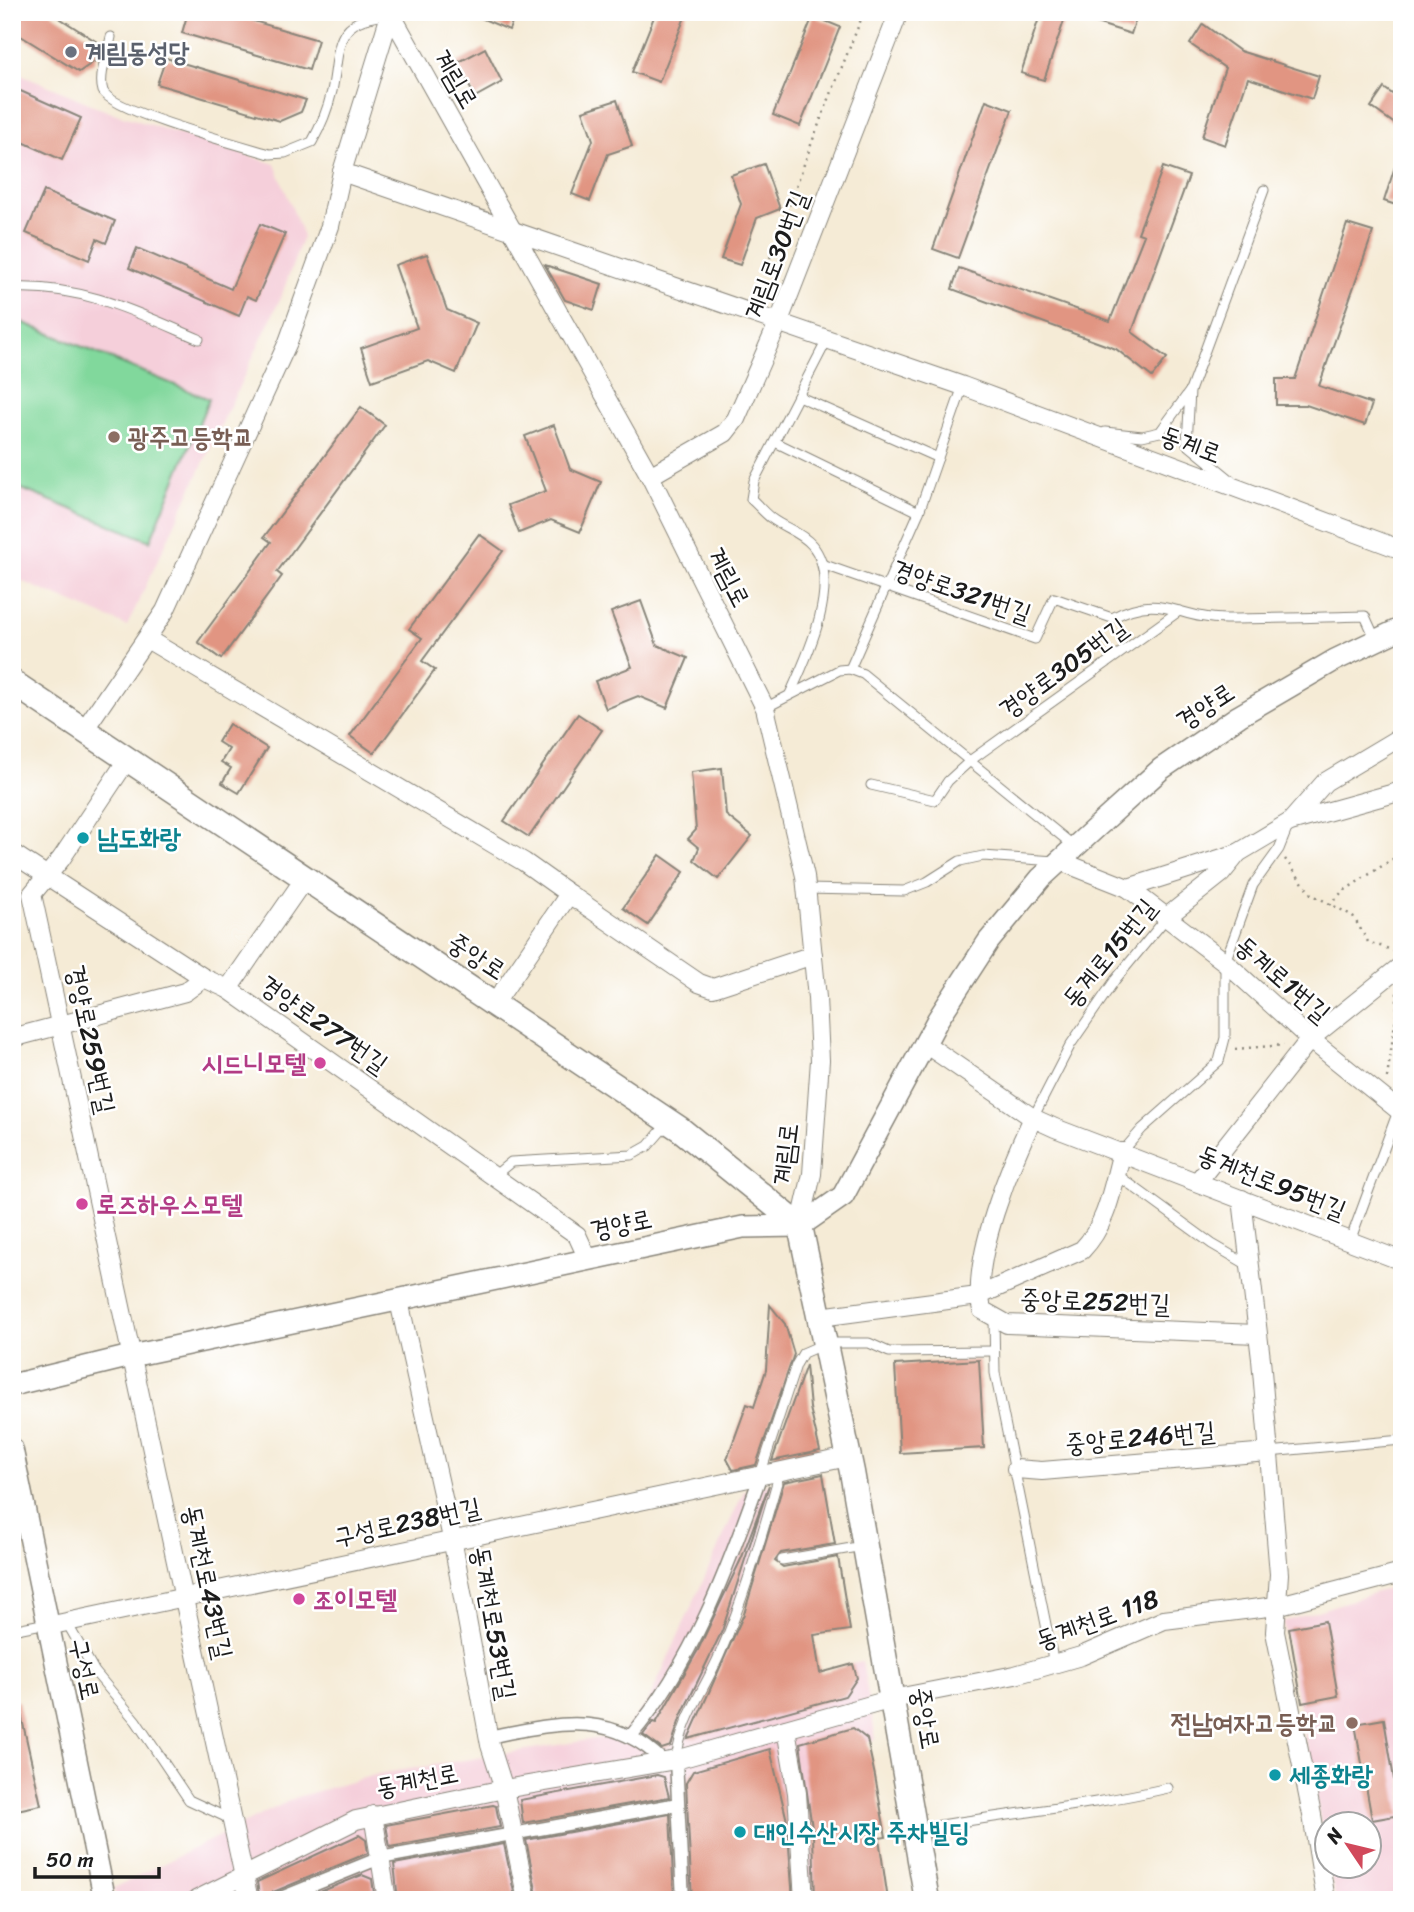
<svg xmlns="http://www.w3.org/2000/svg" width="1414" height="1912" viewBox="0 0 1414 1912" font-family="Sriracha,'Poor Story',sans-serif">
	<rect width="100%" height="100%" fill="#fff"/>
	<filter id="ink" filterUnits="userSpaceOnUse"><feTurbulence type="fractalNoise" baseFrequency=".0143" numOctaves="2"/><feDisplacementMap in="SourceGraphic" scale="14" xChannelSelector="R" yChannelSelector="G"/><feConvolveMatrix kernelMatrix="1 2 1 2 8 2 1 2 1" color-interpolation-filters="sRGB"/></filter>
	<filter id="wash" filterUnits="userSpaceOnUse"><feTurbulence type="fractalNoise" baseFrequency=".00686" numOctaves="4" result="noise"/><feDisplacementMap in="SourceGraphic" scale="28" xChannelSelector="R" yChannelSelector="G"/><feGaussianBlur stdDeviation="1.57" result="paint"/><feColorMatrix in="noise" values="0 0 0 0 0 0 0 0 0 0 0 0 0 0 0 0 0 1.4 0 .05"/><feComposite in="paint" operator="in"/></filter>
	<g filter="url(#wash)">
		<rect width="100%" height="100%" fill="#f5ebd6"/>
		<!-- built -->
		<g fill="#f5cfda">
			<polygon points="12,70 107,111 275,164 303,236 281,297 127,626 12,577"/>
			<polygon points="779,1482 757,1562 724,1656 701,1703 754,1692 862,1661 876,1739 829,1750 851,1900 117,1900 114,1888 297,1797 378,1774 620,1735 648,1702 744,1491"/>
			<polygon points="1402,1584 1402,1900 1336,1900 1329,1867 1368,1867 1368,1825 1326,1825 1326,1852 1283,1622"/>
		</g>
		<!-- green -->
		<polygon fill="#81d89c" stroke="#4e7a5c" stroke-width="2" points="12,318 209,399 150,541 12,485"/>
		<g id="blocks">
			<!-- building -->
			<g fill="#e19582">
				<polygon points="15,12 50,12 97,42 95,61 79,72 16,33"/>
				<polygon points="188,12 223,12 318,40 309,70 182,33"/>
				<polygon points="467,12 516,12 509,30"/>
				<polygon points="656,12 687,12 659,82 632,72"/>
				<polygon points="1041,12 1067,12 1044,80 1021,73"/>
				<polygon points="1072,12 1138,12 1131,34 1071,15"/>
				<polygon points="813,16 840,27 800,126 773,115"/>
				<polygon points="1203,24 1240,51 1319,76 1312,99 1248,78 1225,145 1202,137 1225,68 1190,44"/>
				<polygon points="485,48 502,82 475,97 457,63"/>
				<polygon points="166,58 306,100 301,112 280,121 157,84"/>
				<polygon points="1384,88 1402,101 1402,129 1371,107"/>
				<polygon points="16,89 81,118 62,160 12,137 12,96"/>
				<polygon points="617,100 632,146 608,154 590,201 572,194 593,140 583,111"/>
				<polygon points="986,100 1012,110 958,258 933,249"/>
				<polygon points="1399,154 1402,155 1402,207 1384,201"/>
				<polygon points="764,164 780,209 757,218 740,265 721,259 741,204 731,175"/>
				<polygon points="1163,167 1189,176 1132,332 1167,358 1152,377 1116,349 952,289 959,268 1110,321 1144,235 1138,233"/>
				<polygon points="44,191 115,221 106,243 97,239 89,260 26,233"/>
				<polygon points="260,224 285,234 256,300 247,296 239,316 129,268 137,248 231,289"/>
				<polygon points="1347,224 1373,232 1319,386 1372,404 1365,425 1306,405 1276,405 1276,379 1295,379"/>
				<polygon points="427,254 447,310 477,323 456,373 428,361 372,381 361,348 417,328 395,265"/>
				<polygon points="545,265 602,284 594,310 565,300"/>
				<polygon points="361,407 385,425 277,572 282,576 221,659 198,642 271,542 264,537"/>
				<polygon points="554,425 570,469 601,482 580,532 551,520 519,533 508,505 546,491 525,436"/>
				<polygon points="479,534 503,551 422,661 435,670 374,753 350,736 422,638 409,629"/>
				<polygon points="641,601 657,645 688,658 667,708 638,696 606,709 595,681 632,667 611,612"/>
				<polygon points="578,714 602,730 529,837 504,821"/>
				<polygon points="229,724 267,748 239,793 222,783 231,768 221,762 229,749 218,742"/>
				<polygon points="722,768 726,815 752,836 718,879 694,860 699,848 688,839 696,830 691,772"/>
				<polygon points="660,855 684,872 648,925 623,908"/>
				<polygon points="770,1305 785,1324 794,1354 756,1465 733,1470 727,1459 747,1404 754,1407 766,1370"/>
				<polygon points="979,1360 984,1448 900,1453 895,1365"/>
				<polygon points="806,1365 810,1408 820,1451 772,1461"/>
				<polygon points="823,1474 835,1544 781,1553 775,1561 783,1567 838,1557 850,1630 814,1635 820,1673 853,1664 857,1678 845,1696 688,1739 744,1614 784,1482"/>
				<polygon points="769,1485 722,1631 681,1716 671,1746 662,1749 643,1735 653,1722 656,1723 698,1650 742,1557"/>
				<polygon points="1325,1621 1338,1696 1302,1703 1289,1628"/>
				<polygon points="18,1701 41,1805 12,1811 12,1702"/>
				<polygon points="1384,1719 1400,1815 1372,1820 1355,1724"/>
				<polygon points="853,1728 867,1739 875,1776 886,1837 879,1838 888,1900 815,1900 813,1835 800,1743"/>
				<polygon points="770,1749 787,1821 793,1900 692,1900 686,1783 693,1771"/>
				<polygon points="657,1775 664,1777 669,1797 523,1823 520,1800"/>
				<polygon points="493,1805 496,1806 500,1827 390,1847 386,1825"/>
				<polygon points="670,1814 674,1900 538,1900 526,1840"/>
				<polygon points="359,1835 366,1840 368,1853 273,1892 267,1900 260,1900 257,1882"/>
				<polygon points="504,1844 515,1897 398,1900 394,1864"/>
				<polygon points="362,1875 372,1879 375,1900 300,1900"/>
			</g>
		</g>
	</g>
	<g filter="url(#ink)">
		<use href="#blocks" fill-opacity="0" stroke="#888479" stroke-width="2"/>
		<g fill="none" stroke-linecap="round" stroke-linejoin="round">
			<!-- service casing -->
			<g stroke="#888479" stroke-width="11">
				<g id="service">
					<path d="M 111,37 C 108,52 98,76 103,91 C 111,111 243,146 270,154 L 285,153 L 312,142 C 321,126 328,108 332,91 C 341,48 331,18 390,15"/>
					<path d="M 12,288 C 81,284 138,313 199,339"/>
					<polyline points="1190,391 1264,190"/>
					<polyline points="798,396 938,458"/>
					<polyline points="1105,432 1142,436 1160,432 1190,391 1187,444 1231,480"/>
					<polyline points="775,442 919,512"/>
					<path d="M 822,564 L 1035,639 L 1054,598 L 1112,618 C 1162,591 1177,619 1225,619 C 1272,619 1318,617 1365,616 L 1376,640"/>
					<polyline points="850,669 919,512 963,386"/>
					<path d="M 790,694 C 807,657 843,581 812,545 C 801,532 784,528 771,518 C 764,513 758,505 751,499 L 754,481 L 828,338"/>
					<polyline points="765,708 839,670 850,669 863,674 1074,846"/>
					<polyline points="871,785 935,800 948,781 971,760 1179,611"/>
					<polyline points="806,889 904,891 927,882 960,861 983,856 1055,861"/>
					<polyline points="1033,1118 1071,1044 1115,980 1168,916"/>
					<polyline points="1122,1152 1142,1129 1219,1061 1225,1038 1225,962 1253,885 1279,849 1289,824"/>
					<polyline points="1116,1174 1212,1244 1248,1265"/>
					<polyline points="494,1176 511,1162 632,1155 648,1146 668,1123"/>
					<polyline points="1350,1241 1398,1111"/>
					<polyline points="994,1319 995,1373 1054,1664"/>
					<polyline points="1268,1452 1402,1440"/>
					<polyline points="760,1475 796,1365 803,1353 826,1343 869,1343 889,1352 994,1351"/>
					<polyline points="782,1560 863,1546"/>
					<polyline points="67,1623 95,1672 136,1721 189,1800 230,1819"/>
					<polyline points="12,1630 47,1623"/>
					<path d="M 676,1760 C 681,1720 703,1692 719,1656 C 745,1597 762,1534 780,1472"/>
					<path d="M 918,1829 C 1001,1814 1085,1807 1168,1788"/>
				</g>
			</g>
			<!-- pedestrian casing -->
			<g stroke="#888479" stroke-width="15">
				<g id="pedestrian">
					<path d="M 488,1737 C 555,1724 610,1708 664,1762"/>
					<path d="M 630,1737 C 693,1663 728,1568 760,1477"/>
					<polyline points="676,1760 683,1900"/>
					<polyline points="276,1900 380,1858 678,1804"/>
				</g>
			</g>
			<!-- minor casing -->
			<g stroke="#888479" stroke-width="20">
				<g id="minor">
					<polyline points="390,12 650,476 765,708 805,876 817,998 820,1060 812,1174 800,1226"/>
					<polyline points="342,172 963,386 1402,550"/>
					<polyline points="650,476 725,433 736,419 779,321 899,12"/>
					<polyline points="147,639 524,862 569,894"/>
					<polyline points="84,730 165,611 288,342 330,226 342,172 390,15"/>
					<polyline points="127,760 61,859 32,894 249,1900"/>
					<polyline points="1290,822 1325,782 1402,736"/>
					<polyline points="12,853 204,978 228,989 577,1235 588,1259"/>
					<polyline points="1060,861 1128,888 1238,853"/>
					<polyline points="1128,888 1225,962 1310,1039 1402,1113"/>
					<polyline points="1168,916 1221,874 1238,853 1290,822 1402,791"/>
					<polyline points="228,989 305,878"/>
					<polyline points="495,1003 569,894 699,983 713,988 813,955"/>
					<polyline points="12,1038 185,992 204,978"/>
					<polyline points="924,1043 1033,1118 1055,1128 1402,1261"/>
					<path d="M 1033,1118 C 1011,1163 970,1262 982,1310 L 1007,1324 L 1257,1334"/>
					<polyline points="1198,1181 1310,1039 1402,965"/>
					<polyline points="1242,1199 1261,1359 1279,1574 1275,1632 1312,1815 1326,1900"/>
					<polyline points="399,1301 452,1538 490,1745 504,1789 527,1900"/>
					<path d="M 820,1317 L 978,1296 L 1082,1250 C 1108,1223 1112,1188 1122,1152"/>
					<polyline points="1016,1469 1042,1471 1268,1452"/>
					<polyline points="48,1626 848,1457"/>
					<polyline points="786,1729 797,1793 804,1900"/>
					<polyline points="373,1815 387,1900"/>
					<polyline points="196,1900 356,1820 504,1789 676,1760 892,1699 1015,1675 1081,1656 1164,1620 1276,1606 1402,1573"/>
				</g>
			</g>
			<!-- tertiary casing -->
			<g stroke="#888479" stroke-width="24">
				<g id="tertiary">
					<polyline points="12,1385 131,1356 743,1227 800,1226 843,1196 938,1019 988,942 1041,878 1099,825 1161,769 1239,716 1335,660 1402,628"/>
					<polyline points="12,1449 105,1900"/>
				</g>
			</g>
			<!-- secondary casing -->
			<g stroke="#888479" stroke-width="27">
				<polyline id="secondary" points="12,682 680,1129 800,1226 852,1472 927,1900"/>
			</g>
			<!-- path -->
			<g stroke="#888479" stroke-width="2.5" stroke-dasharray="2 5" stroke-linecap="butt">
				<polyline points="770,258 815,134 864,12"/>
				<polyline points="1285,859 1311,894 1353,916 1368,942 1395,951"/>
				<polyline points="1330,905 1342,892 1402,853"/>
				<polyline points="1235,1049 1284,1045"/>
				<polyline points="1387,1078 1397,1009 1397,991"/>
			</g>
			<!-- service -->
			<use href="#service" stroke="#fff" stroke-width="9"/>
			<!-- pedestrian -->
			<use href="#pedestrian" stroke="#fff" stroke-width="12"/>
			<!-- minor -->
			<use href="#minor" stroke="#fff" stroke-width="18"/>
			<!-- tertiary -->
			<use href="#tertiary" stroke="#fff" stroke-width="21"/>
			<!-- secondary -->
			<use href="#secondary" stroke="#fff" stroke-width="24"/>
		</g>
	</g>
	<!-- markers -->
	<circle fill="#6b7280" stroke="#fff" stroke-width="2.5" cx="71" cy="52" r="7"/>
	<g fill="#8d6e63" stroke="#fff" stroke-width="2.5">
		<circle cx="114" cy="437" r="7"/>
		<circle cx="1352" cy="1723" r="7"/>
	</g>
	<g fill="#0f9aa8" stroke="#fff" stroke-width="2.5">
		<circle cx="83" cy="838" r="7"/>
		<circle cx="1275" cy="1775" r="7"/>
		<circle cx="740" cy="1832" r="7"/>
	</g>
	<g fill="#d1479c" stroke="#fff" stroke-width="2.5">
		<circle cx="320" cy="1063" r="7"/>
		<circle cx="82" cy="1204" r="7"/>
		<circle cx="299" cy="1599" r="7"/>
	</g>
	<g text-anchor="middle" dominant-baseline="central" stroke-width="5" stroke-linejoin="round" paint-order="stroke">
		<!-- worship labels -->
		<g font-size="26" font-weight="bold" fill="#5b616d" stroke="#fff" text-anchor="start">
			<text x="85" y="52">계림동성당</text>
		</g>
		<!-- street labels -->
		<g font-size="26" fill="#1c1c1c" stroke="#fff">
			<text transform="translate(456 79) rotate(60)">계림로</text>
			<text transform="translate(776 255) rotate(-69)">계림로30번길</text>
			<text transform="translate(1191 444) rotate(20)">동계로</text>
			<text transform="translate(729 577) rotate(63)">계림로</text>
			<text transform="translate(962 591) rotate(19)">경양로321번길</text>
			<text transform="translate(1063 668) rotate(-36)">경양로305번길</text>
			<text transform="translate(1205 706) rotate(-33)">경양로</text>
			<text transform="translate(1109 953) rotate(-51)">동계로15번길</text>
			<text transform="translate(477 956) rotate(33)">중앙로</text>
			<text transform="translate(1283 979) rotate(41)">동계로1번길</text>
			<text transform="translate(324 1024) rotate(35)">경양로277번길</text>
			<text transform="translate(91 1039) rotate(78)">경양로259번길</text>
			<text transform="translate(785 1154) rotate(-83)">계림로</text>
			<text transform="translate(1272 1182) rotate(22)">동계천로95번길</text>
			<text transform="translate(621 1224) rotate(-12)">경양로</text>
			<text transform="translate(1095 1301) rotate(2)">중앙로252번길</text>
			<text transform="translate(1140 1437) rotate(-5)">중앙로246번길</text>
			<text transform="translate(407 1522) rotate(-12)">구성로238번길</text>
			<text transform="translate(208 1582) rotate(78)">동계천로43번길</text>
			<text transform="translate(1097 1619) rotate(-20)">동계천로 118</text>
			<text transform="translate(494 1623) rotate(80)">동계천로53번길</text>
			<text transform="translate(85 1669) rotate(78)">구성로</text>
			<text transform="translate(926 1718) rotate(80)">중앙로</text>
			<text transform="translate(417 1780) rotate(-11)">동계천로</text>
		</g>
		<!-- education labels -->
		<g font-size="26" font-weight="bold" fill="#785e54" stroke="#fff" text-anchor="start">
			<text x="128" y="437">광주고등학교</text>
			<text x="1338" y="1723" text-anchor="end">전남여자고등학교</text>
		</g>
		<!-- culture labels -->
		<g font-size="26" font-weight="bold" fill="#0d838f" stroke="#fff" text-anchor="start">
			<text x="97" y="838">남도화랑</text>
			<text x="1289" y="1775">세종화랑</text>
			<text x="754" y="1832">대인수산시장 주차빌딩</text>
		</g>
		<!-- hotel labels -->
		<g font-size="26" font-weight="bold" fill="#b23c85" stroke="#fff" text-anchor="start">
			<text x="306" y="1063" text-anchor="end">시드니모텔</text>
			<text x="96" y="1204">로즈하우스모텔</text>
			<text x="313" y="1599">조이모텔</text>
		</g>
	</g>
	<!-- margin -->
	<rect width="1414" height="1912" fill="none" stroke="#fff" stroke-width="42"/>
	<!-- north arrow -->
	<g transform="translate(1348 1845) rotate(305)"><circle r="33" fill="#ffffff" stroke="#a4a4a4" stroke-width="2"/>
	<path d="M0-5L12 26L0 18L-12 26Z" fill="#d1495b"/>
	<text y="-10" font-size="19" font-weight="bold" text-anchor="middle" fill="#1c1c1c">N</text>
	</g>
	<!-- scale -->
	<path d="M35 1867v10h124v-10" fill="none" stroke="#1c1c1c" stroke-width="3.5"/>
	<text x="46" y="1867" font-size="21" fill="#1c1c1c" stroke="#ffffff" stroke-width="5" paint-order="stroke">50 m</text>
</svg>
